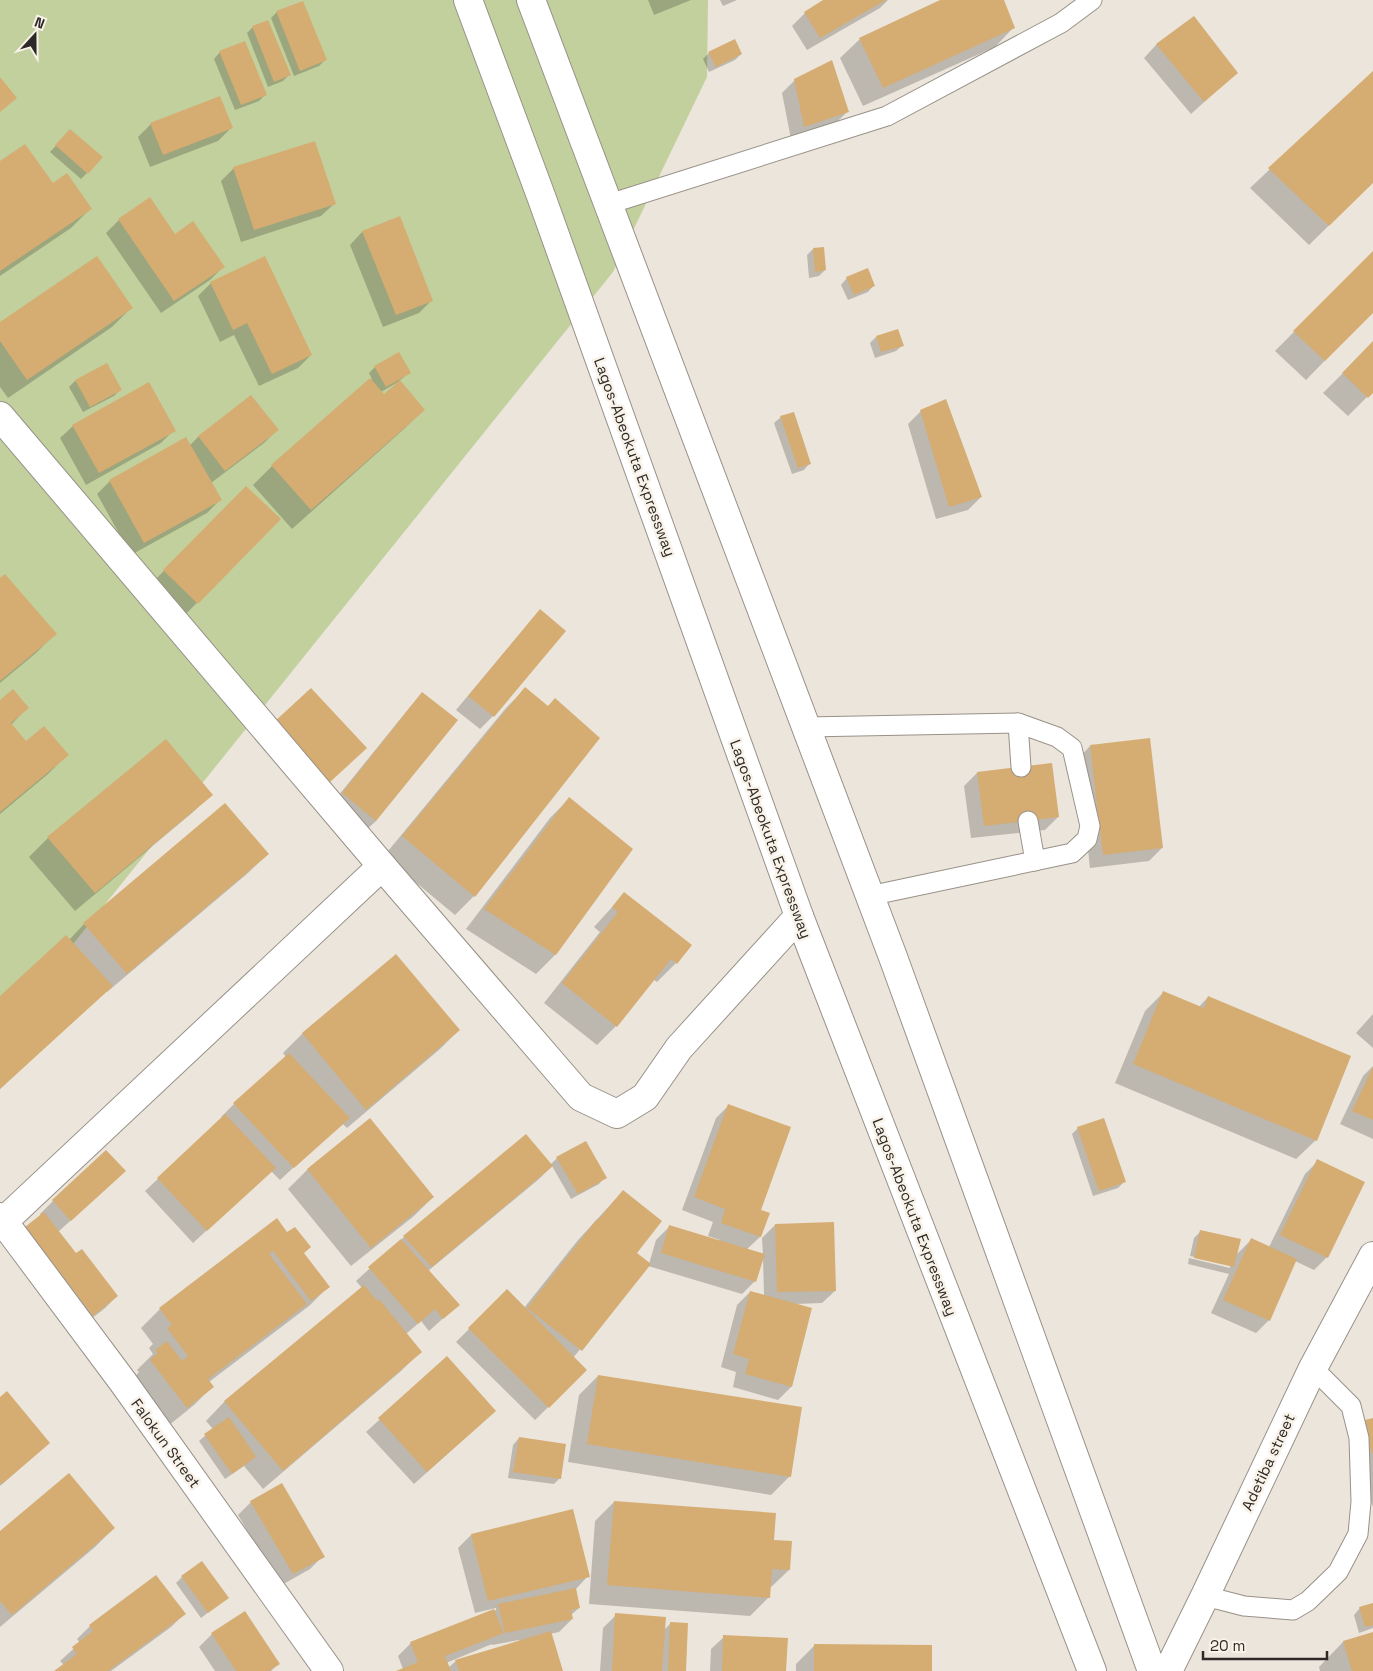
<svg xmlns="http://www.w3.org/2000/svg" width="1373" height="1671" viewBox="0 0 1373 1671" font-family="'Space Grotesk',sans-serif">
	<rect width="100%" height="100%" fill="#ece5db"/>
	<!-- green -->
	<polygon fill="#c2d09e" points="0,0 708,0 707,77 613,272 0,1035"/>
	<!-- shadow -->
	<g fill="#0003" fill-rule="evenodd">
		<polygon points="648,0 691,0 654,15"/>
		<polygon points="720,0 737,0 723,6"/>
		<polygon points="825,0 888,0 880,8 807,50 792,26 805,13"/>
		<polygon points="943,0 1003,0 1014,27 995,47 863,106 840,58 860,39"/>
		<polygon points="277,12 325,60 319,66 294,76 271,18"/>
		<polygon points="1194,17 1236,73 1191,114 1144,58 1156,45"/>
		<polygon points="253,27 289,75 283,81 268,87 247,33"/>
		<polygon points="220,52 265,95 259,101 235,110 214,59"/>
		<polygon points="709,53 741,54 735,60 709,72 703,59"/>
		<polygon points="1373,72 1373,182 1309,245 1250,188"/>
		<polygon points="795,80 847,112 834,125 791,139 782,93"/>
		<polygon points="151,124 231,128 218,141 150,167 138,137"/>
		<polygon points="64,137 87,173 81,179 50,152"/>
		<polygon points="0,163 52,185 90,209 71,228 0,276"/>
		<polygon points="234,168 334,204 321,216 241,242 221,181"/>
		<polygon points="119,220 223,267 210,280 161,313 106,233"/>
		<polygon points="362,232 432,300 419,313 383,327 350,245"/>
		<polygon points="813,249 825,270 819,276 809,278 807,255"/>
		<polygon points="1373,252 1373,311 1306,380 1275,351"/>
		<polygon points="847,278 874,285 868,292 848,300 841,285"/>
		<polygon points="211,283 311,355 298,368 259,386 234,335 220,342 198,296"/>
		<polygon points="131,308 112,327 8,398 0,387 0,323"/>
		<polygon points="897,330 903,345 896,351 875,358 870,343 876,337"/>
		<polygon points="1373,343 1373,391 1348,416 1323,393"/>
		<polygon points="106,364 121,389 114,396 83,412 69,387 75,381"/>
		<path d="M 375,367 L 409,373 L 399,381 L 423,410 L 404,429 L 292,529 L 253,485 L 272,466 L 372,379 L 369,373 ZM 398,382 L 384,396 L 381,392 Z"/>
		<polygon points="921,411 981,497 968,510 936,519 908,424"/>
		<polygon points="781,417 810,463 804,470 792,474 774,423"/>
		<polygon points="73,426 174,430 161,443 86,485 60,438"/>
		<polygon points="277,430 264,443 211,483 220,500 207,513 131,555 97,494 110,481 190,445 199,436"/>
		<polygon points="246,487 279,519 184,616 151,584"/>
		<polygon points="0,579 55,634 36,653 0,683"/>
		<polygon points="540,611 493,716 480,729 456,710 528,624"/>
		<polygon points="525,689 474,896 455,915 384,856 506,708"/>
		<polygon points="422,694 376,821 363,833 330,806 410,707"/>
		<polygon points="0,702 27,708 11,725 26,743 67,755 48,774 0,814"/>
		<polygon points="1090,746 1162,848 1149,861 1090,868 1078,759"/>
		<polygon points="977,773 1058,817 1045,830 971,838 964,786"/>
		<polygon points="212,794 192,813 75,911 29,857 48,838"/>
		<polygon points="569,799 555,955 536,974 466,929 550,818"/>
		<polygon points="267,854 248,873 107,992 106,991 0,1089 0,998 69,940 84,924"/>
		<polygon points="625,893 676,963 657,982 653,979 616,1026 597,1045 544,1003 600,932 594,927"/>
		<polygon points="396,956 459,1030 440,1049 347,1128 342,1123 280,1180 271,1171 193,1243 145,1191 223,1118 221,1117 234,1104 286,1057 283,1053 302,1034"/>
		<polygon points="1164,992 1199,1007 1208,997 1316,1140 1296,1159 1115,1083 1145,1011"/>
		<polygon points="1373,1014 1373,1048 1356,1033"/>
		<polygon points="1373,1066 1373,1139 1340,1124 1363,1076"/>
		<polygon points="729,1105 759,1210 768,1214 760,1237 746,1250 763,1255 762,1238 775,1225 835,1291 822,1303 795,1304 791,1387 778,1400 733,1387 736,1372 721,1367 737,1305 750,1292 764,1296 763,1257 755,1281 742,1294 648,1266 573,1358 586,1370 535,1420 456,1342 507,1291 524,1308 578,1240 623,1191 635,1253 649,1264 656,1240 669,1227 719,1242 720,1240 708,1236 713,1222 682,1210 716,1118"/>
		<polygon points="370,1120 433,1197 414,1216 351,1266 288,1189 307,1170"/>
		<polygon points="1078,1128 1124,1182 1118,1188 1093,1196 1072,1134"/>
		<polygon points="585,1143 605,1177 599,1184 571,1199 552,1166 539,1179 428,1271 458,1305 429,1331 421,1321 406,1334 420,1352 401,1371 263,1489 244,1466 225,1479 199,1441 213,1429 206,1421 225,1401 362,1288 356,1281 404,1237 550,1165 557,1158"/>
		<polygon points="106,1151 111,1184 58,1232 76,1255 117,1296 104,1309 79,1328 13,1241 41,1216 40,1214 53,1201"/>
		<polygon points="1318,1161 1327,1257 1314,1270 1295,1261 1269,1320 1256,1333 1211,1313 1229,1274 1188,1264 1189,1258 1230,1268 1230,1265 1190,1256 1194,1238 1200,1232 1236,1255 1251,1240 1269,1247 1305,1174"/>
		<polygon points="287,1234 328,1287 309,1306 209,1382 213,1386 194,1405 168,1426 132,1380 139,1372 137,1370 153,1354 149,1348 153,1344 141,1328 160,1309"/>
		<polygon points="447,1358 481,1424 414,1484 366,1432"/>
		<polygon points="598,1376 790,1476 771,1495 568,1462 579,1395"/>
		<polygon points="0,1399 49,1443 0,1486"/>
		<polygon points="1373,1419 1373,1507 1349,1435"/>
		<polygon points="519,1438 560,1478 554,1484 508,1478 513,1445"/>
		<polygon points="251,1502 323,1556 310,1569 280,1586 238,1515"/>
		<polygon points="614,1502 772,1541 789,1570 769,1589 769,1597 750,1616 589,1604 595,1521"/>
		<path d="M 573,1511 L 588,1576 L 575,1590 L 579,1608 L 571,1615 L 572,1619 L 559,1632 L 550,1634 L 562,1671 L 399,1671 L 403,1669 L 398,1656 L 411,1643 L 496,1610 L 496,1608 L 475,1613 L 458,1548 L 471,1535 ZM 519,1640 L 520,1642 L 457,1660 L 448,1668 L 446,1663 L 492,1644 L 492,1645 Z"/>
		<polygon points="114,1528 95,1547 0,1627 0,1533"/>
		<polygon points="182,1577 227,1598 201,1618 176,1583"/>
		<polygon points="1373,1604 1373,1628 1359,1633 1354,1615 1360,1608"/>
		<polygon points="184,1614 171,1627 111,1671 56,1671 64,1665 60,1661 80,1643 77,1639 90,1626"/>
		<polygon points="616,1615 664,1630 671,1623 685,1671 600,1671 603,1628"/>
		<polygon points="1373,1633 1373,1671 1320,1671 1319,1667 1343,1642"/>
		<polygon points="212,1634 278,1664 271,1671 215,1671 199,1647"/>
		<polygon points="724,1637 785,1671 710,1671 711,1649"/>
		<polygon points="815,1645 930,1671 796,1671 796,1664"/>
	</g>
	<!-- building -->
	<g fill="#d5ad72">
		<polygon points="823,0 886,0 820,38 804,12"/>
		<polygon points="940,0 1004,0 1015,28 883,88 859,38"/>
		<polygon points="303,1 327,60 300,71 276,11"/>
		<polygon points="1194,16 1238,73 1204,102 1156,44"/>
		<polygon points="268,20 291,75 274,82 252,26"/>
		<polygon points="735,39 742,54 716,67 708,52"/>
		<polygon points="245,41 267,95 241,105 219,51"/>
		<polygon points="832,60 849,112 804,127 794,79"/>
		<polygon points="1373,71 1373,183 1329,226 1268,168"/>
		<polygon points="0,77 17,98 0,112"/>
		<polygon points="220,96 233,128 163,155 150,123"/>
		<polygon points="70,129 103,157 88,174 55,145"/>
		<polygon points="315,141 336,204 254,230 233,167"/>
		<polygon points="25,144 53,183 67,173 92,209 0,271 0,161"/>
		<polygon points="150,197 175,234 193,221 225,267 174,301 118,219"/>
		<polygon points="400,216 433,301 396,315 362,231"/>
		<polygon points="824,247 826,270 815,272 813,248"/>
		<polygon points="1373,251 1373,313 1325,361 1293,331"/>
		<polygon points="97,256 133,308 27,380 0,341 0,322"/>
		<polygon points="265,256 312,355 272,374 247,323 233,330 210,282"/>
		<polygon points="868,268 875,286 854,295 846,277"/>
		<polygon points="898,329 904,346 881,352 876,336"/>
		<polygon points="1373,341 1373,393 1368,398 1342,373"/>
		<polygon points="399,352 411,373 386,387 374,366"/>
		<polygon points="107,363 122,390 90,407 75,380"/>
		<polygon points="370,378 384,394 400,380 425,410 311,510 271,465"/>
		<polygon points="149,382 176,431 99,473 72,425"/>
		<polygon points="251,395 279,430 225,471 198,436"/>
		<polygon points="946,399 982,497 949,507 920,410"/>
		<polygon points="794,412 811,464 798,468 780,416"/>
		<polygon points="186,437 222,500 144,543 109,480"/>
		<polygon points="246,486 281,519 198,604 163,570"/>
		<polygon points="5,574 57,634 0,681 0,578"/>
		<polygon points="540,609 566,631 494,717 468,696"/>
		<polygon points="525,687 548,706 555,698 600,738 475,897 402,836"/>
		<polygon points="311,688 367,748 329,783 273,723"/>
		<polygon points="13,689 29,708 11,723 26,741 44,726 69,755 0,812 0,700"/>
		<polygon points="422,692 458,720 376,821 342,793"/>
		<polygon points="1150,738 1163,848 1103,855 1090,745"/>
		<polygon points="166,739 213,795 95,893 47,837"/>
		<polygon points="1052,763 1059,817 984,826 977,772"/>
		<polygon points="569,797 633,849 556,955 484,909"/>
		<polygon points="225,803 269,854 127,974 83,923"/>
		<polygon points="624,892 692,945 677,964 671,959 617,1027 562,983 618,912 612,907"/>
		<polygon points="66,935 113,986 0,1089 0,996"/>
		<polygon points="396,954 460,1030 366,1110 302,1033"/>
		<polygon points="1163,991 1204,1008 1208,996 1351,1056 1317,1141 1133,1064"/>
		<polygon points="289,1053 350,1118 294,1168 233,1103"/>
		<polygon points="1373,1067 1373,1120 1352,1111"/>
		<polygon points="728,1104 791,1127 761,1210 770,1213 761,1237 721,1223 725,1209 694,1197"/>
		<polygon points="225,1114 276,1168 207,1231 157,1178"/>
		<polygon points="370,1118 434,1197 371,1248 307,1169"/>
		<polygon points="1104,1118 1126,1182 1099,1191 1077,1127"/>
		<polygon points="526,1134 553,1166 432,1267 403,1236"/>
		<polygon points="586,1141 607,1178 578,1194 556,1157"/>
		<polygon points="106,1150 126,1171 71,1221 52,1200"/>
		<polygon points="1317,1159 1365,1182 1328,1258 1280,1235"/>
		<polygon points="623,1190 662,1221 637,1253 651,1264 582,1351 527,1308 597,1219 598,1220"/>
		<polygon points="44,1212 76,1253 82,1249 118,1296 93,1316 25,1227"/>
		<polygon points="277,1218 287,1232 295,1227 311,1247 304,1253 330,1287 311,1301 273,1251 269,1254 307,1304 208,1379 214,1387 187,1408 150,1360 158,1353 155,1350 167,1341 182,1361 188,1356 167,1328 172,1325 159,1308"/>
		<polygon points="834,1222 836,1291 777,1292 775,1224"/>
		<polygon points="669,1225 765,1254 756,1282 661,1253"/>
		<polygon points="1200,1230 1241,1239 1234,1267 1194,1258"/>
		<polygon points="1251,1238 1297,1259 1270,1321 1223,1300"/>
		<polygon points="401,1239 460,1305 443,1319 435,1309 418,1324 368,1267"/>
		<polygon points="364,1285 377,1301 379,1299 422,1352 283,1471 224,1401"/>
		<polygon points="507,1289 587,1370 549,1408 468,1328"/>
		<polygon points="750,1291 812,1308 792,1387 745,1374 749,1359 733,1354"/>
		<polygon points="447,1356 496,1411 427,1472 378,1418"/>
		<polygon points="598,1375 802,1407 791,1477 587,1444"/>
		<polygon points="7,1391 50,1443 2,1484 0,1482 0,1397"/>
		<polygon points="229,1417 256,1457 232,1474 204,1434"/>
		<polygon points="1373,1418 1373,1455 1361,1421"/>
		<polygon points="519,1437 566,1444 561,1479 513,1472"/>
		<polygon points="69,1473 115,1528 12,1615 0,1601 0,1531"/>
		<polygon points="282,1483 325,1557 293,1574 250,1501"/>
		<polygon points="614,1501 776,1513 774,1540 792,1541 790,1570 772,1569 770,1598 607,1585"/>
		<polygon points="573,1509 590,1577 488,1601 471,1534"/>
		<polygon points="202,1561 229,1598 208,1613 181,1576"/>
		<polygon points="156,1575 186,1614 108,1671 54,1671 77,1654 72,1647 93,1631 89,1625"/>
		<polygon points="576,1588 580,1608 571,1610 573,1619 505,1633 498,1604"/>
		<polygon points="1373,1603 1373,1625 1365,1627 1359,1607"/>
		<polygon points="494,1609 504,1633 445,1656 451,1671 396,1671 418,1662 410,1642"/>
		<polygon points="245,1611 280,1664 269,1671 236,1671 211,1633"/>
		<polygon points="615,1613 666,1617 662,1671 612,1671"/>
		<polygon points="670,1622 688,1623 686,1671 668,1671"/>
		<polygon points="551,1631 563,1671 459,1671 455,1660"/>
		<polygon points="1373,1632 1373,1671 1352,1671 1343,1641"/>
		<polygon points="723,1635 788,1638 786,1671 722,1671"/>
		<polygon points="814,1644 932,1645 932,1671 814,1671"/>
	</g>
	<g fill="none" stroke-linecap="round" stroke-linejoin="round">
		<!-- lane casing -->
		<g stroke="#989188" stroke-width="21">
			<g id="lane">
				<polyline points="609,204 887,116 1061,23 1092,0"/>
				<polyline points="1018,723 1021,767"/>
				<polyline points="806,727 1018,723 1057,737 1072,748 1090,826 1087,839 1072,853 869,896"/>
				<polyline points="1028,821 1035,861"/>
				<polyline points="1205,1596 1244,1606 1293,1610 1308,1601 1338,1572 1358,1534 1361,1502 1359,1438 1351,1406 1313,1368"/>
			</g>
		</g>
		<!-- street casing -->
		<g stroke="#989188" stroke-width="30">
			<g id="street">
				<polyline points="0,416 382,866 581,1097 617,1114 645,1097 679,1048 799,916"/>
				<polyline points="0,1217 123,1382 329,1671"/>
				<polyline points="4,1221 382,866"/>
			</g>
		</g>
		<!-- secondary casing -->
		<g stroke="#989188" stroke-width="30">
			<polyline id="secondary" points="1168,1671 1205,1596 1313,1368 1373,1256"/>
		</g>
		<!-- highway casing -->
		<g stroke="#989188" stroke-width="30">
			<g id="highway">
				<polyline points="468,0 541,196 799,916 1092,1671"/>
				<polyline points="531,0 893,957 1152,1671"/>
			</g>
		</g>
		<!-- lane -->
		<use href="#lane" stroke="#fff" stroke-width="19"/>
		<!-- street -->
		<use href="#street" stroke="#fff" stroke-width="28"/>
		<!-- secondary -->
		<use href="#secondary" stroke="#fff" stroke-width="28"/>
		<!-- highway -->
		<use href="#highway" stroke="#fff" stroke-width="28"/>
	</g>
	<g text-anchor="middle" dominant-baseline="central" stroke-width="5" stroke-linejoin="round" paint-order="stroke">
		<!-- street labels -->
		<g font-size="15" fill="#2c2926" stroke="#f9f2e8">
			<text transform="translate(635 457) rotate(70)">Lagos-Abeokuta Expressway</text>
			<text transform="translate(771 839) rotate(70)">Lagos-Abeokuta Expressway</text>
			<text transform="translate(915 1217) rotate(69)">Lagos-Abeokuta Expressway</text>
			<text transform="translate(166 1443) rotate(54)">Falokun Street</text>
			<text transform="translate(1268 1462) rotate(-65)">Adetiba street</text>
		</g>
	</g>
	<!-- north arrow -->
	<g transform="translate(35 35) rotate(21)" stroke="#f9f2e8" stroke-width="4" paint-order="stroke">
	<path d="M0-4L9 19L0 12L-9 19Z" fill="#2c2926"/>
	<text y="-8" font-size="14" font-weight="bold" text-anchor="middle" fill="#2c2926">N</text>
	</g>
	<!-- scale -->
	<path d="M1203 1651v8h124v-8" fill="none" stroke="#2c2926" stroke-width="2.5"/>
	<text x="1210" y="1651" font-size="15" fill="#2c2926" stroke="#f9f2e8" stroke-width="4" paint-order="stroke">20 m</text>
</svg>
